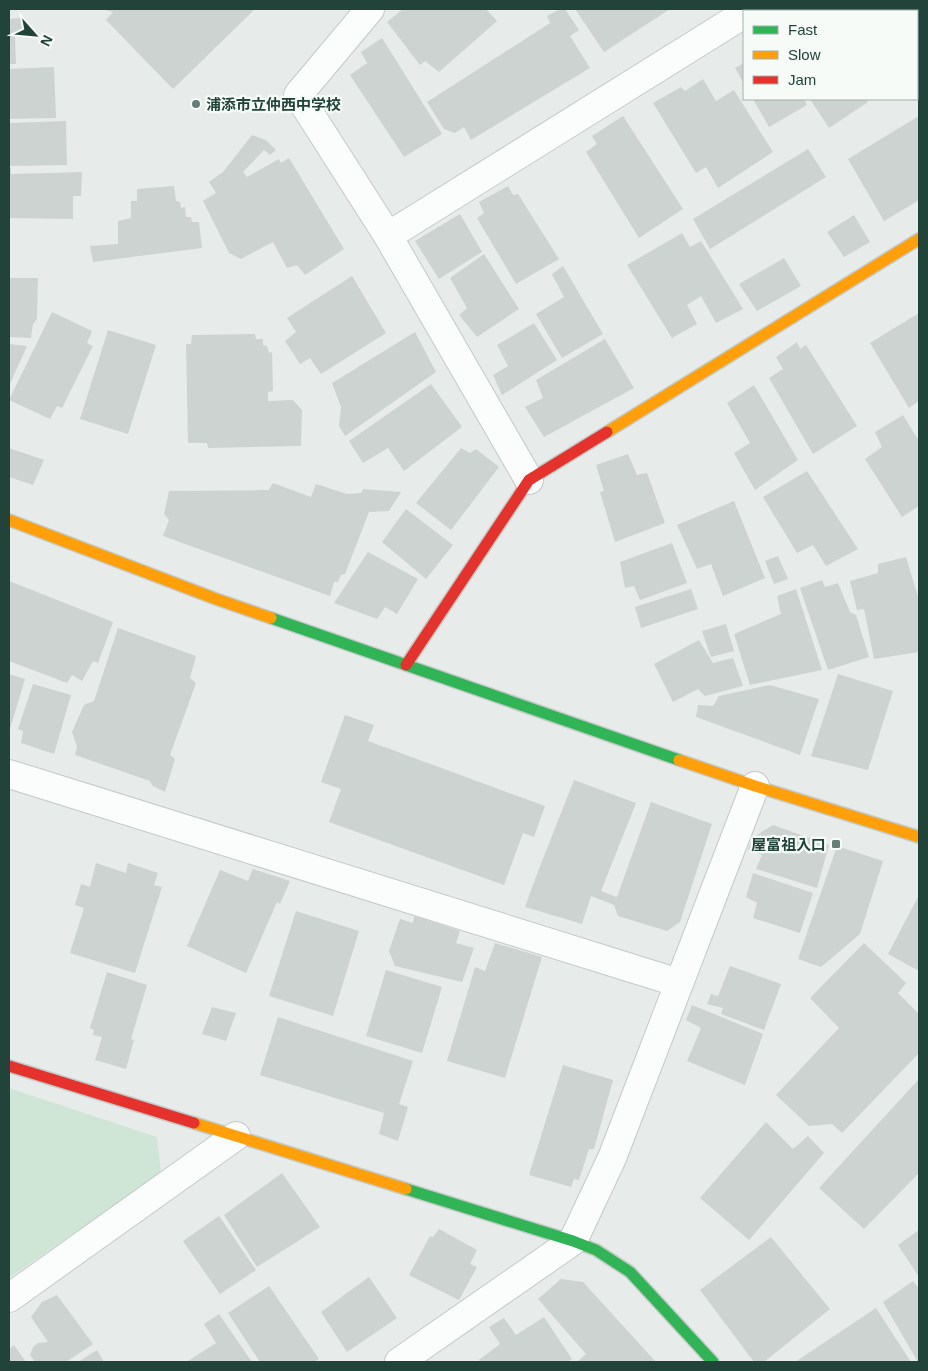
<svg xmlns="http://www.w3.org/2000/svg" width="928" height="1371" viewBox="0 0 928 1371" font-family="Arial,'Noto Sans JP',sans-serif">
	<rect width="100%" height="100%" fill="#e7ecea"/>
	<!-- green -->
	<polygon fill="#cfe6d6" points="9,1088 157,1137 161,1173 9,1278"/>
	<!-- building -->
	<g fill="#cdd3d1">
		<polygon points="102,9 255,9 173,89 106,20 113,12"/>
		<polygon points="403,9 486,9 497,21 439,72 425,61 420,65 387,22"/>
		<polygon points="560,9 565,9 579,30 570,36 590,68 471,140 464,127 455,133 444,129 427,102 550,23 547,16"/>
		<polygon points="575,9 670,9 604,52"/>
		<polygon points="802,9 812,9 814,11 798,11"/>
		<polygon points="820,9 919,9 919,30 917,32 917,11 821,11"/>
		<polygon points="22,18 22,35 15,36 16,64 9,64 9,19"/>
		<polygon points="382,38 442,134 404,157 350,75 367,63 361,52"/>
		<polygon points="744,63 744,84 735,68"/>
		<polygon points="54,67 56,118 9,119 9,69"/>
		<polygon points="703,79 716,101 734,90 773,152 718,188 706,167 696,173 653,103 681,87 685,91"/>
		<polygon points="753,99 804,99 807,105 769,127"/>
		<polygon points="810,99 866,99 868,102 829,128"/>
		<polygon points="623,116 683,209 639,238 586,152 597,144 592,136"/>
		<polygon points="919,116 919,200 884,221 848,159"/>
		<polygon points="66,121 67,165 9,166 9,123"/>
		<polygon points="252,135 266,140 276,150 270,155 264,150 243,172 247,177 279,159 281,163 289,158 344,249 305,275 297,265 287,268 273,242 241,259 229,253 203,201 216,193 209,182 223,172"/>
		<polygon points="808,149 826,177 710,249 693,219"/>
		<polygon points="9,168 11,168 11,174 82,172 81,196 73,196 73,219 9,218"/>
		<polygon points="174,186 176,201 180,202 181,208 185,207 186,217 191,217 192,222 199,222 202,248 93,262 90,246 118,244 118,221 131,218 131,201 137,201 137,189"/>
		<polygon points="508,186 513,195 518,194 559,259 516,284 477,218 484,213 479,202"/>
		<polygon points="460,214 482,252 439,279 415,241"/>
		<polygon points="854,215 870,242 844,257 827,232"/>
		<polygon points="682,233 690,247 701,241 743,309 716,323 701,296 687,305 697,324 672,338 627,265"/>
		<polygon points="484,254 519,309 477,337 459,315 467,308 450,278"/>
		<polygon points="784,258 801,286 757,311 739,284"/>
		<polygon points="563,266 603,334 562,358 536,314 564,297 552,274"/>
		<polygon points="352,276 386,333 321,374 310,358 300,364 285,341 296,332 287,318"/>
		<polygon points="9,278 38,278 37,319 33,324 31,338 9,337"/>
		<polygon points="52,312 92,331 87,343 93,346 62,408 57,406 50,419 9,400"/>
		<polygon points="919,313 919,401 909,408 870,343"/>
		<polygon points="534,323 557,360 502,395 493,375 508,366 497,345"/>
		<polygon points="108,330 156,345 128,434 80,419"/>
		<polygon points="415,332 436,372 345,436 339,426 341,407 332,383"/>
		<polygon points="255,334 256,339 263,339 263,345 267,346 269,353 272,352 273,391 268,392 268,401 293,400 302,410 301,446 208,448 207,443 188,443 186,344 191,344 192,335"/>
		<polygon points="605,339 634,388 544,437 525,407 543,398 536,380"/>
		<polygon points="797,342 800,349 806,345 857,426 813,454 769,378 783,369 776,357"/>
		<polygon points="9,344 27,346 9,386"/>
		<polygon points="431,384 462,427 404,471 388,448 363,463 349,441"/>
		<polygon points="754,385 798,460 755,490 734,453 750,443 727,403"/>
		<polygon points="903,415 919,441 919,506 902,517 865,459 882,447 875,432"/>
		<polygon points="9,448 44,460 33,485 9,477"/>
		<polygon points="461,448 470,453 476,449 499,467 451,530 416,503"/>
		<polygon points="628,454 637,475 647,473 665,523 615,542 600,492 604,491 596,465"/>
		<polygon points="807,471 858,549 826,566 813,545 797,553 763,497"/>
		<polygon points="273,483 311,497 316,484 347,494 361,493 363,489 401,492 389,511 369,512 345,574 341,575 338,582 334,582 330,596 163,536 169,520 164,514 169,491 269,490"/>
		<polygon points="734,501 765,578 723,596 711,564 697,569 677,525"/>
		<polygon points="406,509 453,545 426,579 382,542"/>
		<polygon points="672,543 687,583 640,600 634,586 625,588 620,562"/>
		<polygon points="368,552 418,579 397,614 385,607 377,619 334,603"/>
		<polygon points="778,556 788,579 774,584 765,561"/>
		<polygon points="906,557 919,600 919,652 874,659 864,609 857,610 850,581 878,573 878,564"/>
		<polygon points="822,580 825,587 838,583 850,612 856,615 869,657 828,670 800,588"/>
		<polygon points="9,581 113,622 98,663 93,661 82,681 72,675 67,683 9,661"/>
		<polygon points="691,589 698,609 641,628 635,607"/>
		<polygon points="796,589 822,670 750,685 734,634 781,614 777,596"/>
		<polygon points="726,624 734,651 711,657 702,631"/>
		<polygon points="118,628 196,656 190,678 196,683 170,755 175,759 165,792 153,786 150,781 75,755 77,747 72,732 84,705 94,701"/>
		<polygon points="699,640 713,663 733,658 743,686 705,696 698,689 673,702 654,664"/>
		<polygon points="9,674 25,679 9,732"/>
		<polygon points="838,674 893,691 868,770 811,756"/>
		<polygon points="33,684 71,695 54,754 21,743 23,731 18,729"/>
		<polygon points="770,685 819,699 800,755 696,717 698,705 713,706 719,696"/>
		<polygon points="345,715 374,725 368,741 545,806 534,837 523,833 504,885 329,822 341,789 321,782"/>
		<polygon points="574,780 636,803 601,891 617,897 651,802 712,824 680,922 667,931 618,916 614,905 591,896 582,924 525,907 537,874"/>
		<polygon points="773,825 829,845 817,888 756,869 762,855 748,850 752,838"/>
		<polygon points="837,846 883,861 860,934 821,967 798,959"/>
		<polygon points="96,863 126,873 128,863 158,873 154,885 162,887 135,973 70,953 84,908 75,905 81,884 90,887"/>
		<polygon points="253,869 290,881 280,904 277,902 246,973 187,946 220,870 248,881"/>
		<polygon points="753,873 813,893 800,933 753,918 757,903 746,897"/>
		<polygon points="919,895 919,971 888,954"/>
		<polygon points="296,911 359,931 333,1016 269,996"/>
		<polygon points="414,916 460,931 456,943 474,948 462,982 395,966 389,951 400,919 413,923"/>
		<polygon points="495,943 542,957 505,1078 447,1061 475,967 485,971"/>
		<polygon points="864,943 906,983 898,993 919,1014 919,1053 842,1133 832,1124 809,1126 776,1095 839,1028 810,998"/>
		<polygon points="730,966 781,984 764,1030 721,1014 723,1008 707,1004 711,994 718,996"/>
		<polygon points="386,970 442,987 422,1053 366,1036"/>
		<polygon points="107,972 147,985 131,1039 134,1040 126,1069 95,1060 102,1037 93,1035 94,1030 90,1028"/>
		<polygon points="692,1005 763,1034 745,1085 687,1061 701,1028 686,1020"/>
		<polygon points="212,1007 236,1013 226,1041 202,1034"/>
		<polygon points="278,1017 413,1061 399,1104 408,1107 398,1141 379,1134 384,1113 260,1075"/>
		<polygon points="563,1065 613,1080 594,1149 589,1149 579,1180 574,1179 571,1187 529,1175"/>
		<polygon points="919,1079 919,1173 864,1229 819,1188"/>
		<polygon points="766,1122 793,1149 808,1136 824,1153 749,1240 700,1198"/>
		<polygon points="282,1173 320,1227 257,1267 224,1215"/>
		<polygon points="219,1216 256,1270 220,1294 183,1241"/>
		<polygon points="439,1229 477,1250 470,1264 477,1267 459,1300 409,1275 430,1236 433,1237"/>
		<polygon points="919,1230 919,1277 898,1245"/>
		<polygon points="771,1237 830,1309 764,1362 754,1362 700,1290"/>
		<polygon points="369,1277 397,1318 347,1352 321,1312"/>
		<polygon points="561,1279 583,1282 656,1362 577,1362 586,1354 538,1299"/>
		<polygon points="913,1281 919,1289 919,1362 918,1362 883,1302"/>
		<polygon points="269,1286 319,1359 314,1362 260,1362 228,1313"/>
		<polygon points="57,1295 93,1344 66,1362 35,1362 30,1355 33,1347 38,1343 48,1342 31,1317 42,1302"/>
		<polygon points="876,1308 911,1362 797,1362 798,1360"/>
		<polygon points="219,1314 252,1362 190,1362 188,1361 216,1343 204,1324"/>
		<polygon points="544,1317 572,1359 567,1362 481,1362 479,1360 500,1344 489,1327 504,1318 516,1335"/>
		<polygon points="14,1345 26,1362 9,1362 9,1349"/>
		<polygon points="97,1350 104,1362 78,1362"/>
	</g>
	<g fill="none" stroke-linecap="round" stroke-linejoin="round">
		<!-- street casing -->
		<g stroke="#c4c9c7" stroke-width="30">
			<g id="street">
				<polyline points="370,9 298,95 388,236 529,480"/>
				<polyline points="388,236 744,14"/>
				<polyline points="9,774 679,983"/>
				<polyline points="9,1298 236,1136"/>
				<polyline points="399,1362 573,1241 612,1158 755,786"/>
			</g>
		</g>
		<!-- fast casing -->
		<g stroke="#c2cac7" stroke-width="14">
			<g id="fast">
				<polyline points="271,618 679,760"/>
				<polyline points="406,1189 573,1241 596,1250 630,1272 713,1362"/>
			</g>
		</g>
		<!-- slow casing -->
		<g stroke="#c2cac7" stroke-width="14">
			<g id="slow">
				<polyline points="607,432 919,239"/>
				<polyline points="9,520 216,599 271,618"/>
				<polyline points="679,760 755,786 919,837"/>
				<polyline points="194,1123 406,1189"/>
			</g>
		</g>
		<!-- jam casing -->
		<g stroke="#c2cac7" stroke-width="14">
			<g id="jam">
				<polyline points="406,665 529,480 607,432"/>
				<polyline points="9,1066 194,1123"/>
			</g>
		</g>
		<!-- street -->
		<use href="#street" stroke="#fbfcfc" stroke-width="28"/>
		<!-- fast -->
		<use href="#fast" stroke="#30b455" stroke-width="11"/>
		<!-- slow -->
		<use href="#slow" stroke="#ff9f0a" stroke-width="11"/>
		<!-- jam -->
		<use href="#jam" stroke="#e5322d" stroke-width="11"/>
	</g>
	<!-- markers -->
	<g fill="#667e78" stroke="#f6fbf8" stroke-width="2">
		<circle cx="196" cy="104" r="5"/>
		<rect x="831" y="839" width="10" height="10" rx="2.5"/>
	</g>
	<g text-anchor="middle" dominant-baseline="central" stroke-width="4.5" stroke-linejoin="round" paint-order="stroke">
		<!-- poi labels -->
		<g font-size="15" font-weight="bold" fill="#21433a" stroke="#f6fbf8" text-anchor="start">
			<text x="206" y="104">浦添市立仲西中学校</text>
			<text x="826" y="844" text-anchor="end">屋富祖入口</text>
		</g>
	</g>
	<!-- border -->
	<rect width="928" height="1371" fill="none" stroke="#21433a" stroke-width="20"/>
	<!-- legend -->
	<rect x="743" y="10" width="175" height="90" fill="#f6fbf8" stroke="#a1b1ac"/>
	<rect x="753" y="26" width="25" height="8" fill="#30b455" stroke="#a1b1ac"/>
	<text x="788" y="35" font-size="15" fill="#21433a">Fast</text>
	<rect x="753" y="51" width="25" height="8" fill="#ff9f0a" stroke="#a1b1ac"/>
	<text x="788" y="60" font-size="15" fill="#21433a">Slow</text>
	<rect x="753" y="76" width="25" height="8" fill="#e5322d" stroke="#a1b1ac"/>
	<text x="788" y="85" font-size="15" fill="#21433a">Jam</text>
	<!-- north arrow -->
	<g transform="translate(35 35) rotate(117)" stroke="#f6fbf8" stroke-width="4" paint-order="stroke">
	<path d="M0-4L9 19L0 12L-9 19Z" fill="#21433a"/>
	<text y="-8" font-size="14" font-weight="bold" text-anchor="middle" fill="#21433a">N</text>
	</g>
</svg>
